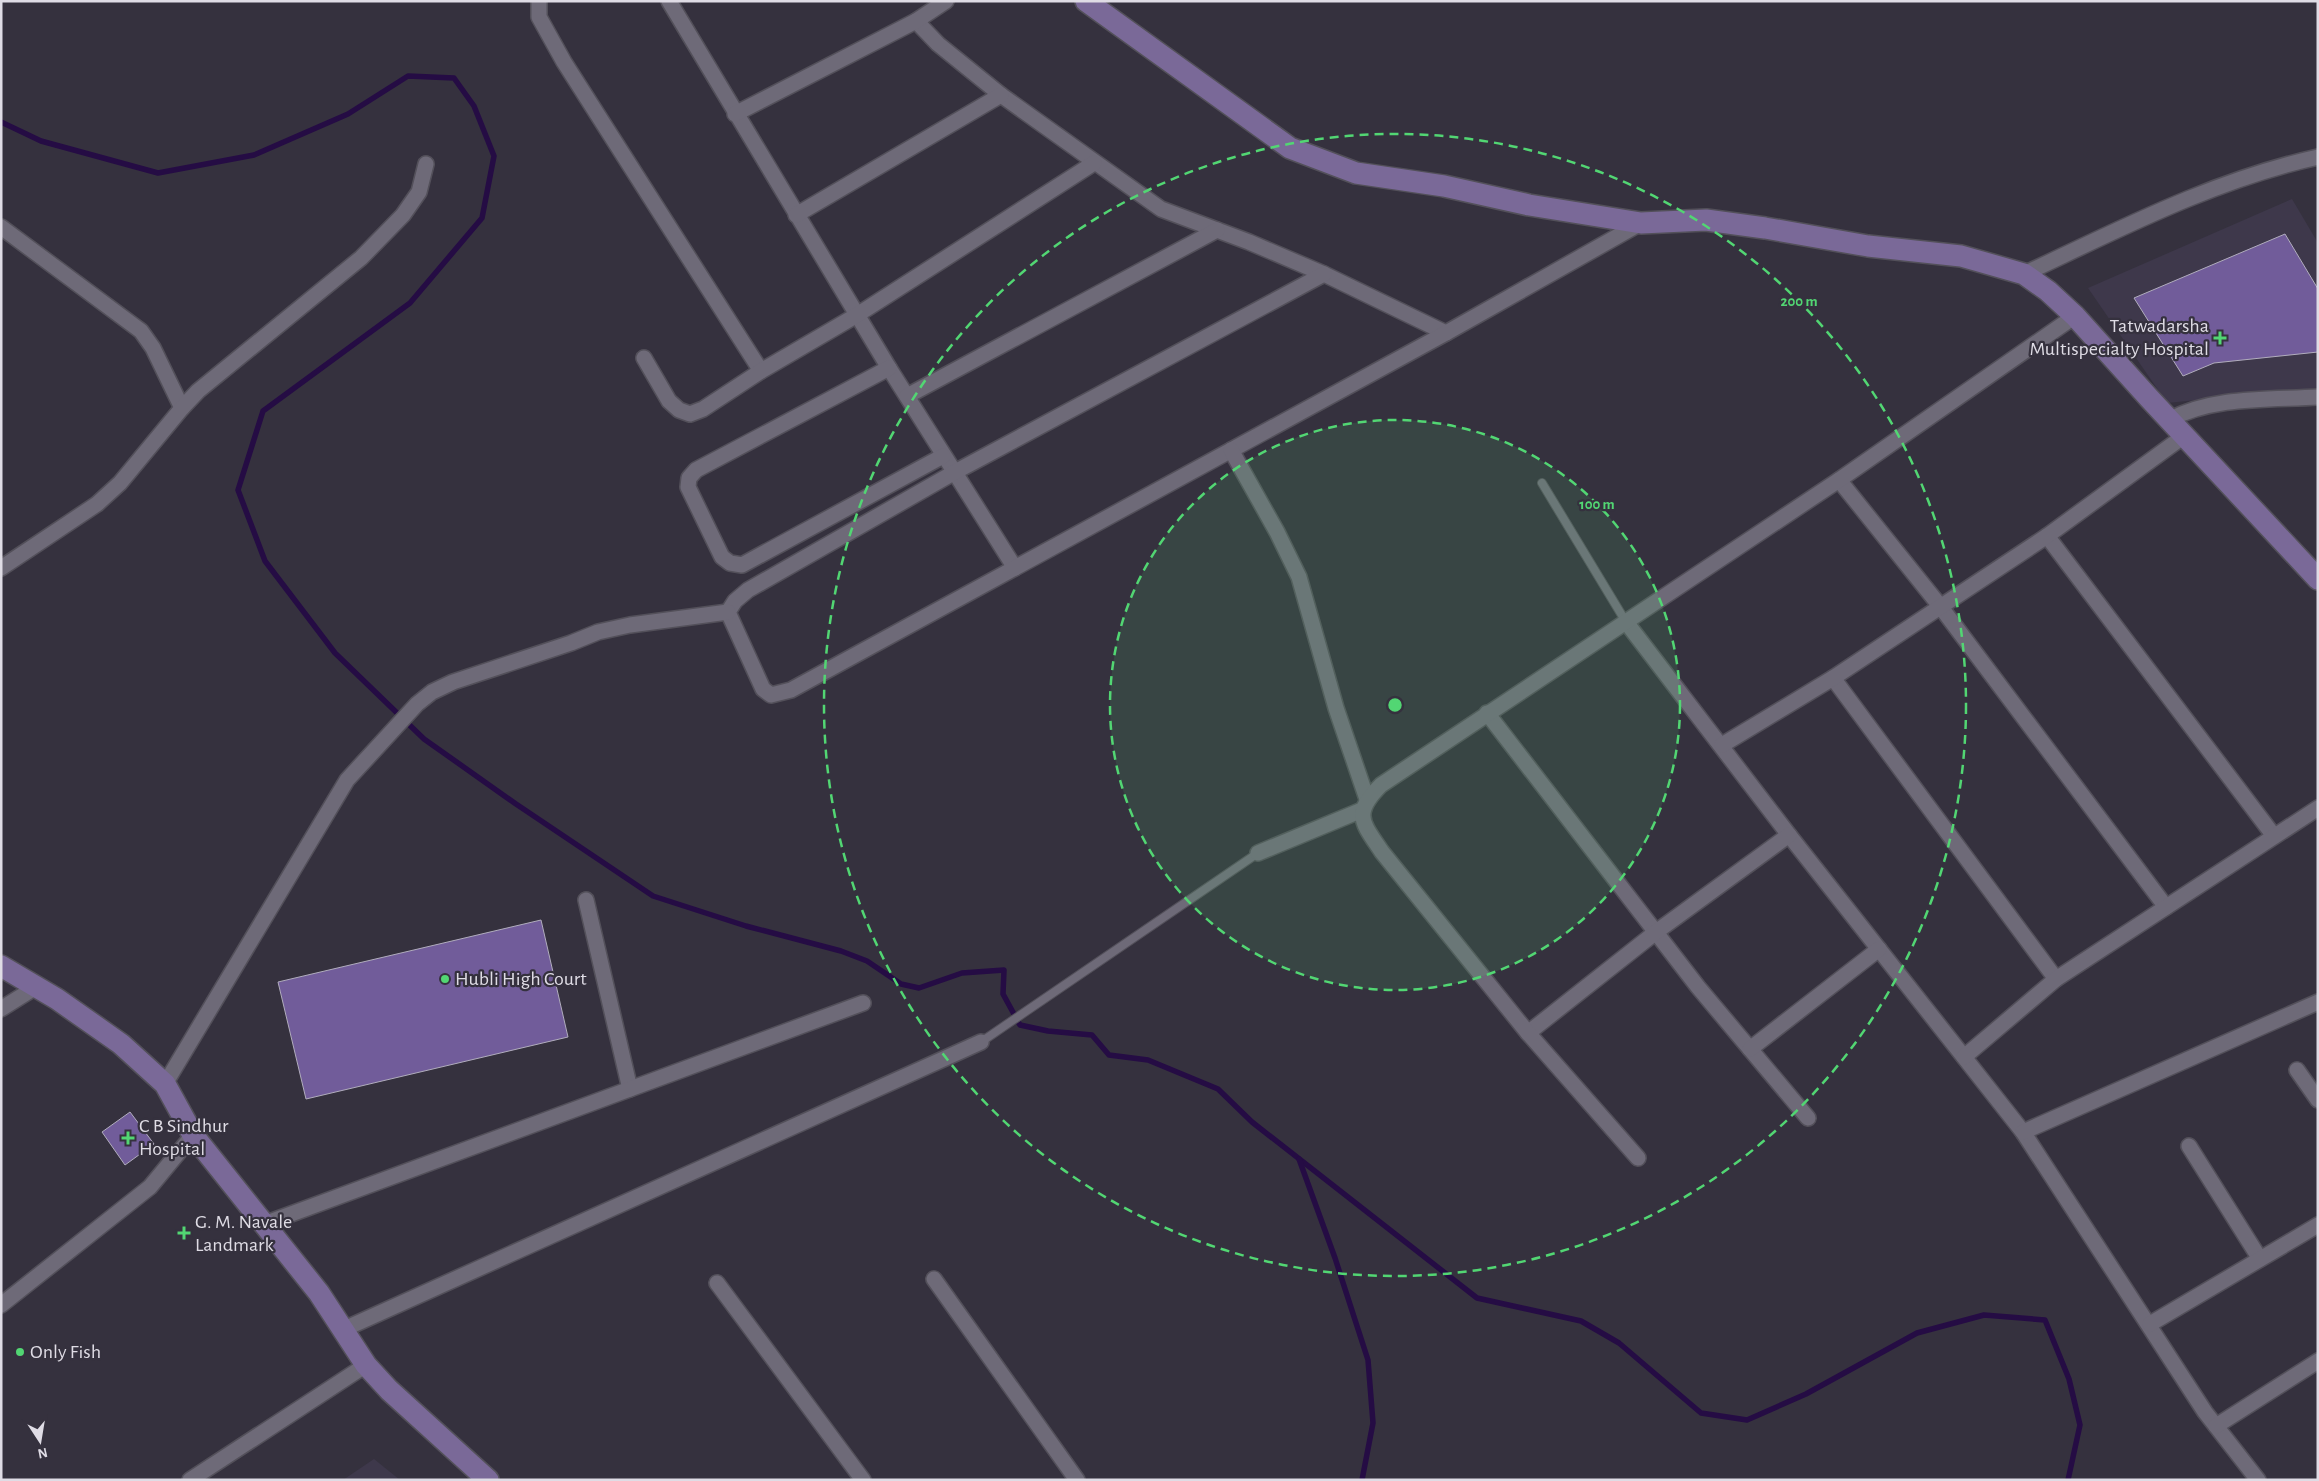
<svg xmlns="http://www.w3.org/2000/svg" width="2319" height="1481" viewBox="0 0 2319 1481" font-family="'Alegreya Sans',sans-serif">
	<rect width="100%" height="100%" fill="#35313e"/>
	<!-- built -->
	<g fill="#3e384b">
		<polygon points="2292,199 2318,243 2318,388 2167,403 2088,288"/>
		<polygon points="374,1459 400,1480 343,1480"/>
	</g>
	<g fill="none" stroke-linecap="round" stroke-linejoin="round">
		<!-- stream -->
		<g stroke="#250c44" stroke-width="5.5">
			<polyline points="1,122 41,141 158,173 254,155 348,114 408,76 454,78 474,106 494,156 482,218 410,303 263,411 238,490 265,561 335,653 424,739 516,804 653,896 746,926 841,951 867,961 901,984 919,988 962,973 1004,970 1003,994 1020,1025 1048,1031 1092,1035 1109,1055 1148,1060 1218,1089 1252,1122 1477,1298 1581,1321 1619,1343 1701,1413 1747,1420 1806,1394 1917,1333 1984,1315 2045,1320 2069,1379 2080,1425 2068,1480"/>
			<polyline points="1299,1159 1335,1258 1368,1360 1373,1423 1362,1480"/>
		</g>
	</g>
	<!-- building -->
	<g fill="#715c9a" stroke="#b1adbd">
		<polygon points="2285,234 2318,289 2318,352 2214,363 2183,376 2134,298"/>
		<polygon points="541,920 568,1037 306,1099 278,982"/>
		<polygon points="130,1112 154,1144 125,1165 102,1132"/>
	</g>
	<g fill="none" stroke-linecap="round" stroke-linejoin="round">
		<!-- lane casing -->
		<g stroke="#53505a" stroke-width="10">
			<g id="lane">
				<polyline points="1542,483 1626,622"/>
				<polyline points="981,1042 1258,853"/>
			</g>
		</g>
		<!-- street casing -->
		<g stroke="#53505a" stroke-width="18">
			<g id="street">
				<polyline points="539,1 539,17 564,62 761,371"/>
				<polyline points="669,1 889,368 1015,568"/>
				<polyline points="916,21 938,44 1001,95 1161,209 1249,242 1324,274 1446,333"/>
				<polyline points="735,114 916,21 946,1"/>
				<polyline points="796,215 1001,95"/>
				<polyline points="1,227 141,331 153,348 182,408"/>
				<polyline points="1324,274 955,472 748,590 735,601 728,612 763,689 771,695 791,690 1446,333 1641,223"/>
				<path d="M 2024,274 C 2120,229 2214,180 2318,157"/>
				<polyline points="644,358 669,401 679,410 690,414 703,409 761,371 857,315 1094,163"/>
				<polyline points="889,368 696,470 689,478 688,487 722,557 730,563 742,565 943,456"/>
				<polyline points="907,396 1217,230"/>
				<path d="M 2169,420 C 2213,396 2269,400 2318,397"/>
				<polyline points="1231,450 1277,532 1299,577 1336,708 1367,799"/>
				<polyline points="1839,480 1940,606 2166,907"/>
				<polyline points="2047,536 2274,836"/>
				<polyline points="1,568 97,504 120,483 182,408 198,391 361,258 403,215 419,192 426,164"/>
				<polyline points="1626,622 1789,835 2023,1132 2205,1412 2258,1480"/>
				<polyline points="1833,678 2056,979"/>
				<polyline points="1487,713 1698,987 1808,1118"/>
				<polyline points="1722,745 1833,678 2047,536 2184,436"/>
				<polyline points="1258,853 1362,810"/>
				<polyline points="586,900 630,1089"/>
				<polyline points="1,1009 36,987"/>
				<polyline points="1528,1033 1656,932 1789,835"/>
				<polyline points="1750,1049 1879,949"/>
				<polyline points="1964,1057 2056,979 2318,808"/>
				<polyline points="2297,1070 2318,1100"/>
				<polyline points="165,1084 347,780 417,704 432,692 453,682 571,643 598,632 630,625 728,612"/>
				<polyline points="2023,1132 2318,1002"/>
				<polyline points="2189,1146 2260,1259"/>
				<path d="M 1638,1158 L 1528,1033 L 1382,852 C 1362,822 1352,814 1381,785 L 1839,480 L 2075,316"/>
				<polyline points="264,1224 863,1003"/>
				<polyline points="934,1279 1077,1480"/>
				<polyline points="717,1283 863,1480"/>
				<polyline points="1,1305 150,1187 193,1135"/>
				<polyline points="2150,1324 2318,1225"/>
				<polyline points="342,1330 981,1042"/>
				<polyline points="2216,1426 2318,1361"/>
				<polyline points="190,1480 366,1365"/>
			</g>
		</g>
		<!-- secondary casing -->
		<g stroke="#53505a" stroke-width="24">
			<g id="secondary">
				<polyline points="1086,1 1290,148 1356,173 1444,186 1529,205 1641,223 1706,220 1765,228 1868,246 1961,256 2024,274 2048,291 2075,316 2149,398 2318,579"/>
				<polyline points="1,966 57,999 121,1044 165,1084 193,1135 319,1293 366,1365 389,1390 488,1480"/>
			</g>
		</g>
		<!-- lane -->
		<use href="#lane" stroke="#6e6a78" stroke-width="8"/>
		<!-- street -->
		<use href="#street" stroke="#6e6a78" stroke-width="15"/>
		<!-- secondary -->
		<use href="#secondary" stroke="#7a6998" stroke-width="21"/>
	</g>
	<!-- distance rings -->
	<circle cx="1395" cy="705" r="285" fill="#52d673" fill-opacity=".12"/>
	<g fill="none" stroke="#52d673" stroke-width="2.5" stroke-dasharray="9 6">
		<circle cx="1395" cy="705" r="285"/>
		<circle cx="1395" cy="705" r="571"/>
	</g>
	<!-- markers -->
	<g fill="#52d673" stroke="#35313e" stroke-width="2">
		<path d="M2217.5 330.5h5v5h5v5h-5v5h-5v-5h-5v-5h5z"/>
		<circle cx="445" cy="979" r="5"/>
		<path d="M125.5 1130.5h5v5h5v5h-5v5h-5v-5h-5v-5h5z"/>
		<path d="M181.5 1225.5h5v5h5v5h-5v5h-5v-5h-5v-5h5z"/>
		<circle cx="20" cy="1352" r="5"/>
	</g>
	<g text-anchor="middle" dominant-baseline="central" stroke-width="4.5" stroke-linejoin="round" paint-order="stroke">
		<!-- poi labels -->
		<g font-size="20" fill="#dfdce5" stroke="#35313e" text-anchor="start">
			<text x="2209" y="326" text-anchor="end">Tatwadarsha<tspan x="2209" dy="23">Multispecialty Hospital</tspan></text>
			<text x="455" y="979">Hubli High Court</text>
			<text x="139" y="1126">C B Sindhur<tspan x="139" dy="23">Hospital</tspan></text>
			<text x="195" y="1222">G. M. Navale<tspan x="195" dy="23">Landmark</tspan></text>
			<text x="30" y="1352">Only Fish</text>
		</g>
	</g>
	<circle cx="1395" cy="705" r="8" fill="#52d673" stroke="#35313e" stroke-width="2.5"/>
	<g font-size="15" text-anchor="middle" font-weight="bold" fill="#52d673" stroke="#35313e" stroke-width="4.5" stroke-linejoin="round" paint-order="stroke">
		<text x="1799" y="306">200 m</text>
		<text x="1597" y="509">100 m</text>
	</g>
	<!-- border -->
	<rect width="2319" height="1481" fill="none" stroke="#dfdce5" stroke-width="5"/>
	<!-- north arrow -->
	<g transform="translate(40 1441) rotate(168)" stroke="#35313e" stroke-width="4" paint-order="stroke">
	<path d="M0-4L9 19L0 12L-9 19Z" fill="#dfdce5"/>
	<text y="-8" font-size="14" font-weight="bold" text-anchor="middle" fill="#dfdce5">N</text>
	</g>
</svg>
